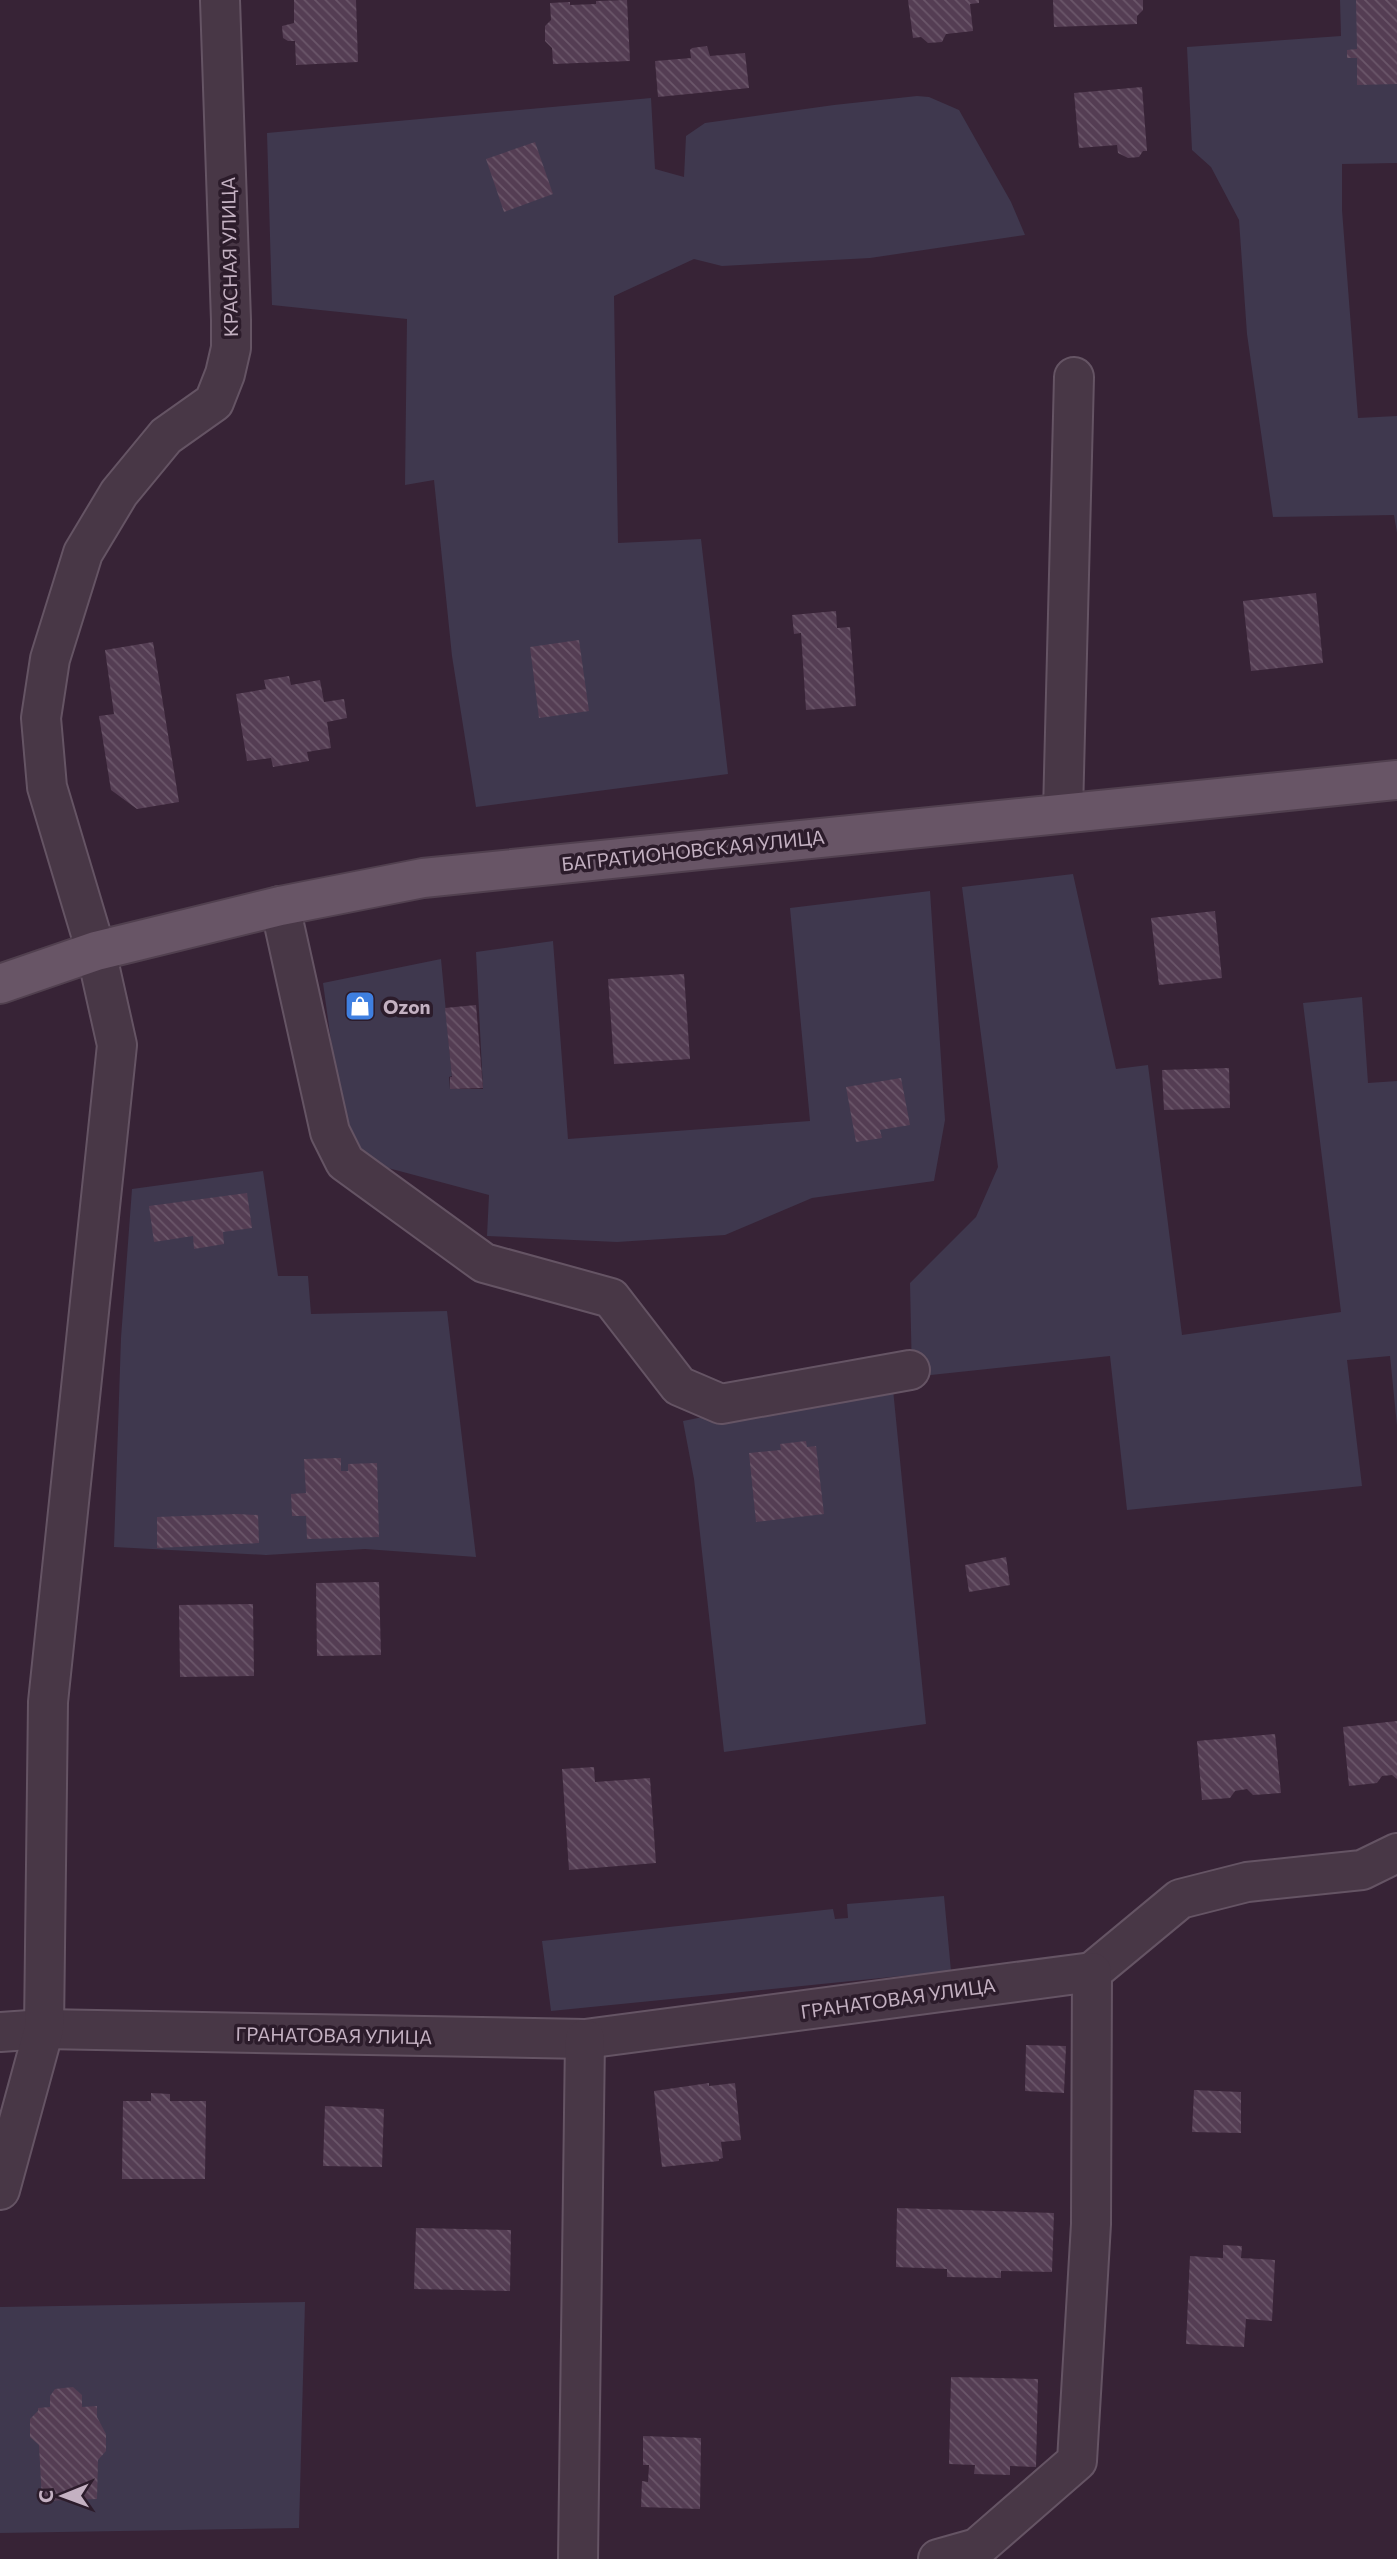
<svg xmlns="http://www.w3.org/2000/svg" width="1397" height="2559" viewBox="0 0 1397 2559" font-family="Commissioner,sans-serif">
	<defs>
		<pattern id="building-back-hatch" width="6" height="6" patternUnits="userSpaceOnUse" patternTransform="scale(1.75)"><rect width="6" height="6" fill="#543d53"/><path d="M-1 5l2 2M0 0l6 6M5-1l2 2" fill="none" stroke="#6b576a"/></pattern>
	</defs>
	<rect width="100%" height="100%" fill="#372336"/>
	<!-- green -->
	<g fill="#3f384e">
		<polygon points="1340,0 1397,0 1397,163 1342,164 1342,210 1358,418 1397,416 1397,533 1394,515 1273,517 1247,334 1239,220 1211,167 1192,150 1187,47 1341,36"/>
		<polygon points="917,96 929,97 959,110 1011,202 1025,235 870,258 722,266 694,259 614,296 618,543 701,539 728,774 476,807 452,656 434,480 405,485 407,319 272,305 267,133 651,98 655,169 684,177 686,136 705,123 834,105"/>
		<polygon points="1073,874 1116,1069 1148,1065 1182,1335 1341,1312 1303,1003 1362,997 1368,1083 1397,1081 1397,1426 1390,1356 1347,1360 1362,1486 1127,1510 1110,1356 912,1377 910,1283 976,1217 998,1167 962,887"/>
		<polygon points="930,891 945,1120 934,1181 812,1198 725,1235 617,1242 487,1236 489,1195 347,1157 323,983 441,959 452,1076 449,1077 450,1089 483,1089 476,952 553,941 568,1139 810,1121 790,908"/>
		<polygon points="263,1171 278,1276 308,1276 311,1314 447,1311 476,1557 365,1549 266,1555 114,1547 121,1338 132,1189"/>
		<polygon points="892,1379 926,1724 724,1752 694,1479 683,1421"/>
		<polygon points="944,1896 951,1971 551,2011 542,1941 833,1909 835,1919 848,1918 847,1904"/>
		<polygon points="305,2302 299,2528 0,2533 0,2307"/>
	</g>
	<!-- building -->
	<g fill="url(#building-back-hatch)">
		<polygon points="294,0 356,0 358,62 296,65 295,41 288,41 283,38 282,26 294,23"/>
		<polygon points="627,0 630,61 553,64 552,48 545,41 545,26 551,20 550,3 570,2 570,5 596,4 596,1"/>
		<polygon points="908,0 979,0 979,3 970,4 973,31 946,34 942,42 928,43 921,37 913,38"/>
		<polygon points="1053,0 1143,0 1143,10 1137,16 1137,24 1054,27"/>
		<polygon points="1356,0 1397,0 1397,84 1357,85 1357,58 1347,58 1347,50 1357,49"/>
		<polygon points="707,46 710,56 745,53 749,88 658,97 655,61 691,58 690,50 692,48"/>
		<polygon points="1142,87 1147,151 1143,151 1139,157 1128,158 1118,153 1117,145 1079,148 1074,93"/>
		<polygon points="535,142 553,194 504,212 486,159"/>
		<polygon points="1316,593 1323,663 1251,671 1243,601"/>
		<polygon points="836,611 837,628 850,627 856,706 806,710 801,633 794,634 792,615"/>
		<polygon points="579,640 589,711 539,718 530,647"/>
		<polygon points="153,642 179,802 137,809 111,790 99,716 114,714 105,650"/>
		<polygon points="289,676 291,685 320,680 324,702 344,699 347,718 327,722 331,748 307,752 309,761 273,767 271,758 247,761 236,694 266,689 264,680"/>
		<polygon points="1215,911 1222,978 1159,985 1151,918"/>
		<polygon points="684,974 690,1059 614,1064 608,979"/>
		<polygon points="476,1005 483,1088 450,1089 450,1077 452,1077 445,1008"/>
		<polygon points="1229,1068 1230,1108 1164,1110 1162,1070"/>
		<polygon points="901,1078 910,1125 880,1130 882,1138 856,1142 846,1087"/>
		<polygon points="247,1193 252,1228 223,1232 224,1244 194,1249 193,1236 154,1242 149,1206"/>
		<polygon points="806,1441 807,1447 816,1446 824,1514 756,1522 749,1453 781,1450 780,1444"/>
		<polygon points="341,1458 341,1471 348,1471 348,1464 377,1463 379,1537 307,1539 306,1516 292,1516 291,1494 306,1493 304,1459"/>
		<polygon points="237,1514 258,1515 259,1543 157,1548 157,1517"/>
		<polygon points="1006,1557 1010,1585 969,1592 965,1565"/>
		<polygon points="379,1582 381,1655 317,1656 316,1583"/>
		<polygon points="253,1604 254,1676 180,1677 179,1605"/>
		<polygon points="1397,1721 1397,1779 1392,1775 1382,1776 1377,1783 1349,1786 1343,1727"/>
		<polygon points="1275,1734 1281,1793 1253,1795 1247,1789 1235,1791 1230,1798 1202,1800 1197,1741"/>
		<polygon points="594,1767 595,1782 650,1778 656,1863 569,1870 562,1769"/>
		<polygon points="1026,2045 1066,2046 1064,2093 1025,2091"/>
		<polygon points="709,2083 709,2086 735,2083 741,2140 721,2142 723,2158 719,2159 719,2161 662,2167 654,2091"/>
		<polygon points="1194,2090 1241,2092 1241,2133 1192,2132"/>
		<polygon points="151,2093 170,2094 170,2101 206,2101 205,2179 122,2179 123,2101 151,2101"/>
		<polygon points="325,2106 384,2109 382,2167 323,2166"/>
		<polygon points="897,2208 1054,2213 1052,2272 1001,2271 1001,2278 947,2277 947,2269 896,2267"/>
		<polygon points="416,2228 511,2230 510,2291 414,2289"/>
		<polygon points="1223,2245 1242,2246 1241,2258 1275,2260 1272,2321 1246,2319 1244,2347 1186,2344 1190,2256 1223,2258"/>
		<polygon points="951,2377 1038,2379 1036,2467 1010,2466 1010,2475 974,2474 975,2465 949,2464"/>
		<polygon points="73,2387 82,2395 82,2407 97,2406 97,2417 106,2434 106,2451 98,2460 97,2499 42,2501 39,2445 30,2437 30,2419 38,2411 38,2408 50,2407 50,2396 55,2389"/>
		<polygon points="643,2436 701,2438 700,2509 641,2507 642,2481 648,2482 649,2465 643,2465"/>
	</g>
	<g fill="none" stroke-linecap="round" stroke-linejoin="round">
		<!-- minor casing -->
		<g stroke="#655464" stroke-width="42">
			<g id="minor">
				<polyline points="1063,812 1074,377"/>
				<polyline points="280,906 330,1132 345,1162 484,1263 611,1298 679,1386 721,1404 910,1370"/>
				<polyline points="1092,1972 1180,1899 1247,1882 1362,1870 1397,1853"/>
				<polyline points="0,2032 44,2029 585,2039 1092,1972 1091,2224 1077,2461 977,2548 938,2559"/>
				<polyline points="0,2190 44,2029 48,1702 117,1045 96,951 47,787 41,718 50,659 83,553 119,493 166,436 214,402 225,374 231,348 231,320 220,0"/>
				<polyline points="578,2559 585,2039"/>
			</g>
		</g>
		<!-- major casing -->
		<g stroke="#51404f" stroke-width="42">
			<polyline id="major" points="0,984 96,951 280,906 423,878 1397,780"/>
		</g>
		<!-- minor -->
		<use href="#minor" stroke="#483746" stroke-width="38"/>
		<!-- major -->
		<use href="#major" stroke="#685566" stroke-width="38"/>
	</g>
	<!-- icons -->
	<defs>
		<g id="shop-square" transform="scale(1.575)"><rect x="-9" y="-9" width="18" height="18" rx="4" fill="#3f7fe0" stroke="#2c1c2b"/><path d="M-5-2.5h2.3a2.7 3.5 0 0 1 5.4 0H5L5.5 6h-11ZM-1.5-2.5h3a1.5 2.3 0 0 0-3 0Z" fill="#fff"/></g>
	</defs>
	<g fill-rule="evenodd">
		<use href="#shop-square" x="360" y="1006"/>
	</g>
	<g text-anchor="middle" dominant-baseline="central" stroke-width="7" stroke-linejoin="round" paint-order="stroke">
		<!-- street labels -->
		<g font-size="19" fill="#c4b1c2" stroke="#2c1c2b">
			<text transform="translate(229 257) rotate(-91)">КРАСНАЯ УЛИЦА</text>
			<text transform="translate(693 850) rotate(-6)">БАГРАТИОНОВСКАЯ УЛИЦА</text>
			<text transform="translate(898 1998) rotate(-8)">ГРАНАТОВАЯ УЛИЦА</text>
			<text transform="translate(334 2035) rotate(1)">ГРАНАТОВАЯ УЛИЦА</text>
		</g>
		<!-- poi labels -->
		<g font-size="19" font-weight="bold" fill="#c4b1c2" stroke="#2c1c2b" text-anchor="start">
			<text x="383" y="1006">Ozon</text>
		</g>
	</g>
	<!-- north arrow -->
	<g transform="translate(63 2496) rotate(269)" stroke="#2c1c2b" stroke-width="5" paint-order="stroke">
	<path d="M0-5L12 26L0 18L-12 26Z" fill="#c4b1c2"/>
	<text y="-10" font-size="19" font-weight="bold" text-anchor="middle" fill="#c4b1c2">С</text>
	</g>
</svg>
